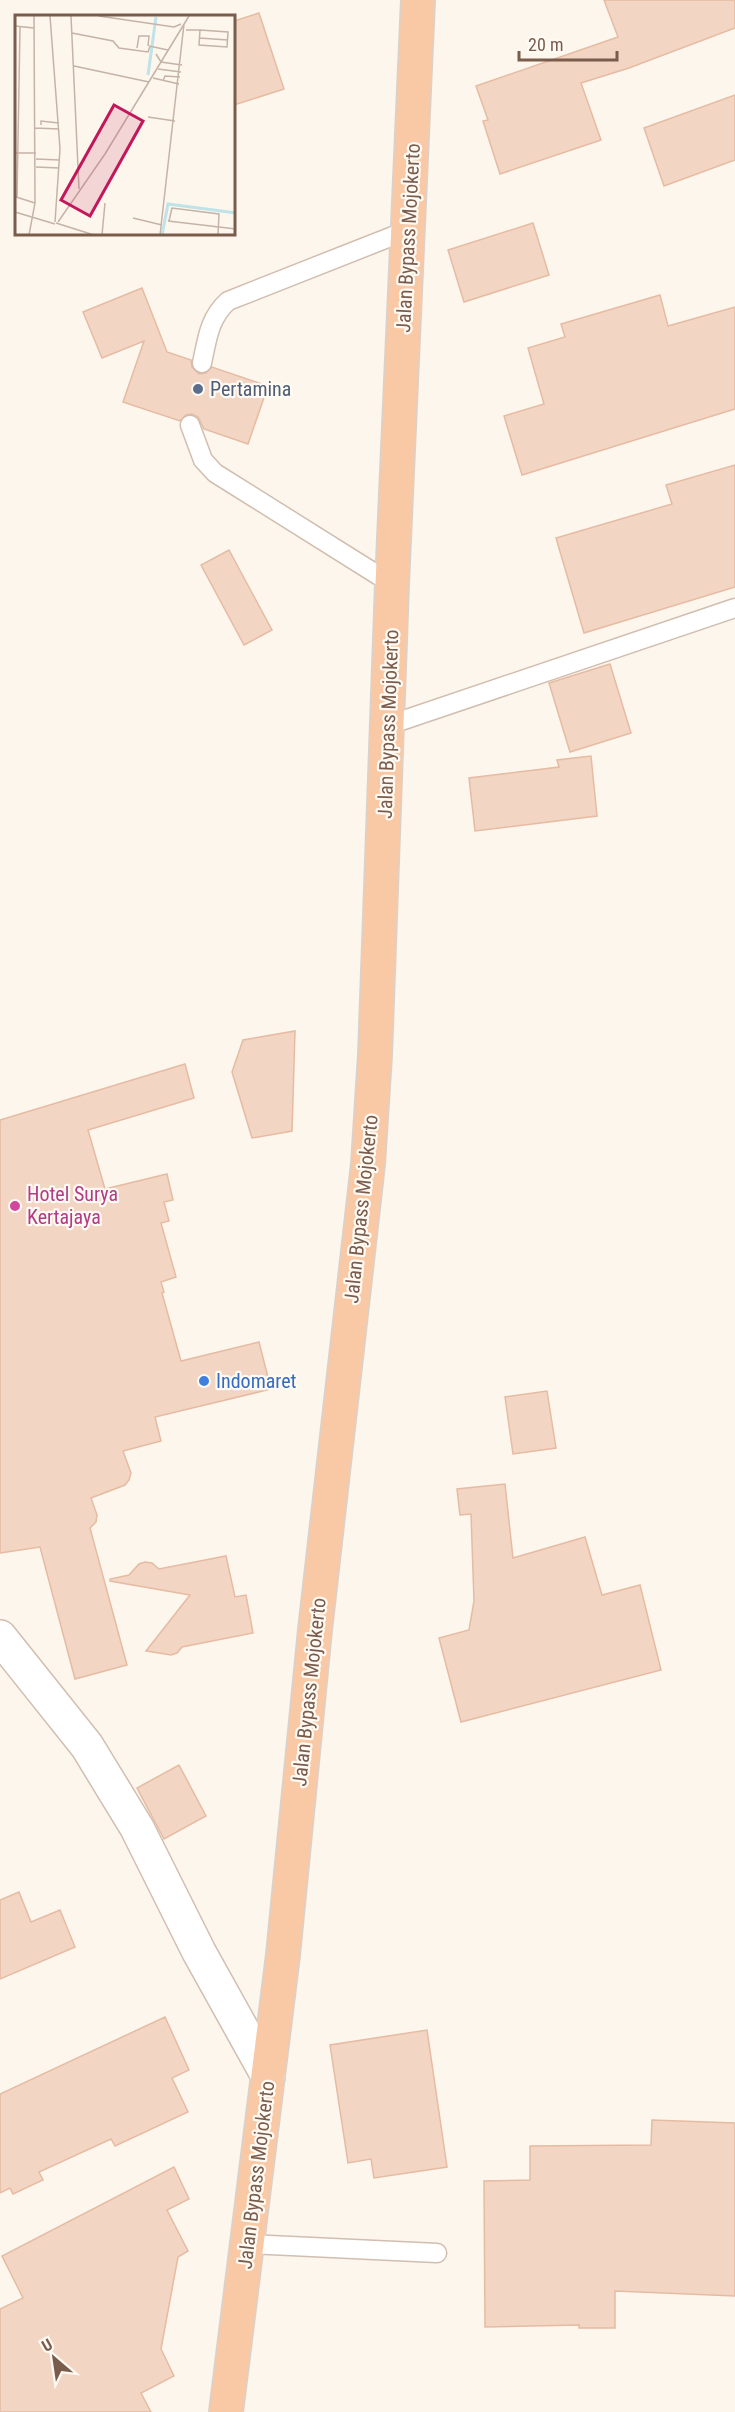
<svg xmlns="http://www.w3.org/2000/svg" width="735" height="2412" viewBox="0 0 735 2412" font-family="'Roboto Condensed',sans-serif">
	<rect width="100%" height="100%" fill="#fdf6ec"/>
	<!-- building -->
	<g fill="#f3d5c3" stroke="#e6bba3" stroke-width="1.5">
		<polygon points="604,0 735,0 735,28 629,68 581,83 601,140 500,174 483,121 488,120 476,86 618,37"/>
		<polygon points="259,13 284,89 234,105 234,21"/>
		<polygon points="735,95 735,160 664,186 644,128"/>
		<polygon points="533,223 549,275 464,302 448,250"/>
		<polygon points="142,288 167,352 191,360 192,367 199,374 206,373 212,367 268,386 248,444 204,429 198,417 192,414 186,415 180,421 123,402 144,341 102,358 83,312"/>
		<polygon points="660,295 668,326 735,307 735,409 522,475 504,416 544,404 528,348 565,337 561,324"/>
		<polygon points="735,465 735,587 584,633 556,538 672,504 666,485"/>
		<polygon points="229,550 272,630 244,645 201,565"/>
		<polygon points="610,664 631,733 570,752 549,683"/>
		<polygon points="591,756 597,816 475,831 469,778 559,767 557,760"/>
		<polygon points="295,1031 292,1131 252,1138 232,1072 243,1040"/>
		<polygon points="185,1064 194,1098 88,1130 105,1189 167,1174 173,1200 164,1202 169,1221 161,1223 176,1277 161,1282 164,1292 162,1293 181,1361 259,1342 271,1389 155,1417 161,1441 123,1451 131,1473 129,1480 125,1485 91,1498 97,1515 96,1522 90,1528 127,1665 75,1679 40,1547 0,1553 0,1120"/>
		<polygon points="547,1391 556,1448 513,1454 505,1397"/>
		<polygon points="505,1484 513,1558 585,1537 602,1595 640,1585 661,1670 461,1722 439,1638 469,1630 474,1601 471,1514 460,1515 457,1489"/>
		<polygon points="226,1556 235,1597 246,1595 253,1633 182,1647 177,1653 171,1655 146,1651 190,1595 110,1581 110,1579 129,1575 139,1564 145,1562 152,1563 159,1569"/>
		<polygon points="179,1765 206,1816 164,1839 137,1788"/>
		<polygon points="19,1892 31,1922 60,1910 75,1947 0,1979 0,1900"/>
		<polygon points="165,2017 189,2070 172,2078 188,2112 115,2146 111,2139 39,2172 43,2180 13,2194 10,2188 0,2193 0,2094"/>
		<polygon points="427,2030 447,2167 374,2178 371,2159 348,2163 330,2045"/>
		<polygon points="652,2120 735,2123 735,2296 615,2291 615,2328 579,2328 579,2325 485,2327 484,2181 530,2180 530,2146 651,2145"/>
		<polygon points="174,2167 189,2199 167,2210 188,2251 178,2257 161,2349 174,2376 141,2393 151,2412 0,2412 0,2309 23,2298 2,2256"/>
	</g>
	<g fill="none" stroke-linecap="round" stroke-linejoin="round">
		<!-- service casing -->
		<g stroke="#d1beb0" stroke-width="21">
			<g id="service">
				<path d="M 202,363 C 207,340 209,318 228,301 L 408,230"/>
				<polyline points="190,425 203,460 215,473 392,584"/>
				<polyline points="389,725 735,608"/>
				<polyline points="248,2244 437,2253"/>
			</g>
		</g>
		<!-- minor casing -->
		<g stroke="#d1beb0" stroke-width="36">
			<polyline id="minor" points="0,1637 87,1746 137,1828 199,1952 268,2076"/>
		</g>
		<!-- trunk casing -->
		<g stroke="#dad1cd" stroke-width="36">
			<polyline id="trunk" points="226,2412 283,1955 315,1630 368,1164 375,1055 392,584 418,0"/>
		</g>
		<!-- service -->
		<use href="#service" stroke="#fff" stroke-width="18"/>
		<!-- minor -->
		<use href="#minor" stroke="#fff" stroke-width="33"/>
		<!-- trunk -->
		<use href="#trunk" stroke="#f9c8a4" stroke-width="33"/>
	</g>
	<!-- markers -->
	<circle fill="#5c6f8a" stroke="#fffaf3" stroke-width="2" cx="198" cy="389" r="6"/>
	<circle fill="#d1479c" stroke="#fffaf3" stroke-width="2" cx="15" cy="1206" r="6"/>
	<circle fill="#3f7fe0" stroke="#fffaf3" stroke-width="2" cx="204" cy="1381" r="6"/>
	<g text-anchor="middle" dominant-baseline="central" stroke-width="4.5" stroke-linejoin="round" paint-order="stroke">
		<!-- street labels -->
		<g font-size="20" fill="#7a5c4d" stroke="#fffaf3">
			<text transform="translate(408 238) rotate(-87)">Jalan Bypass Mojokerto</text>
			<text transform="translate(388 724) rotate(-88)">Jalan Bypass Mojokerto</text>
			<text transform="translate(361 1209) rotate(-84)">Jalan Bypass Mojokerto</text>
			<text transform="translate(309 1692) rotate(-84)">Jalan Bypass Mojokerto</text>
			<text transform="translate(256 2175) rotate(-83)">Jalan Bypass Mojokerto</text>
		</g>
		<!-- service labels -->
		<g font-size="20" fill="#4e5e75" stroke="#fffaf3" text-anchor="start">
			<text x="210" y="389">Pertamina</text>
		</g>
		<!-- hotel labels -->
		<g font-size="20" fill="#b23c85" stroke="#fffaf3" text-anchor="start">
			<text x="27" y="1194">Hotel Surya<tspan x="27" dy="23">Kertajaya</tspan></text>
		</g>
		<!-- shop labels -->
		<g font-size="20" fill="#366cbe" stroke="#fffaf3" text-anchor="start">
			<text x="216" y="1381">Indomaret</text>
		</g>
	</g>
	<!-- overview -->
	<g transform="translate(15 15)">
		<rect width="220" height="220" fill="#fdf6ec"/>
		<path fill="none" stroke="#bfe3e8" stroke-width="3" d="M 133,60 L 141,2M 147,220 L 153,189 L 221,198"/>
		<path fill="none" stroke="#c5b3a7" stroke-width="1.5" d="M 35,1 L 45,134 L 40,207M 56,1 L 64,174M 84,1 L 159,12 L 166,9M 0,11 L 19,13M 171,15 L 185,15 L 213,17 L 212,32 L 184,30 L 185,15M 57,18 L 98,26 L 104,33 L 133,37 L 135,31M 184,23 L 213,25M 134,31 L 153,35M 122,33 L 124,21 L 134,21 L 133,31M 141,39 L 146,47 L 167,50M 59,51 L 134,67M 143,54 L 166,57M 138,63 L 164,69M 148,66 L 150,61 L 165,62M 133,102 L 160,106M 26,110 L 26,106 L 44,108M 20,113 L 44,114M 0,138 L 21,138M 21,144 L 44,145M 21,152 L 44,153M 1,182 L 20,188M 2,183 L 5,12M 0,197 L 40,209M 118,203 L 147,210M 153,206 L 221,214M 154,206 L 157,193 L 204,199 L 203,220M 43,207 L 90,139 L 174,1M 41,208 L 79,220M 14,220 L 20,188 L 19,1M 87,220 L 90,188M 145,220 L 169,9"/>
		<path fill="#c2185b" fill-opacity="0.15" stroke="#c2185b" stroke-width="3" d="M 99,90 L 128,106 L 75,201 L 46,185 Z"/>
		<rect width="220" height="220" fill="none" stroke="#7a5c4d" stroke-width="3"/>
	</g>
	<!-- north arrow -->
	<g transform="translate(54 2358) rotate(331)" stroke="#fffaf3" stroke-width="4.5" paint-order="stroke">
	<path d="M0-4.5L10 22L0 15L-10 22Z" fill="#7a5c4d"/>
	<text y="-9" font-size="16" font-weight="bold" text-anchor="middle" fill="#7a5c4d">U</text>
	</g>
	<!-- scale -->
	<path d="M519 51v9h98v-9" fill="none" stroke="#7a5c4d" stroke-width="3"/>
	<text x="528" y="51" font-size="18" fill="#7a5c4d" stroke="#fffaf3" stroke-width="4.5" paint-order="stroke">20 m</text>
</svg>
